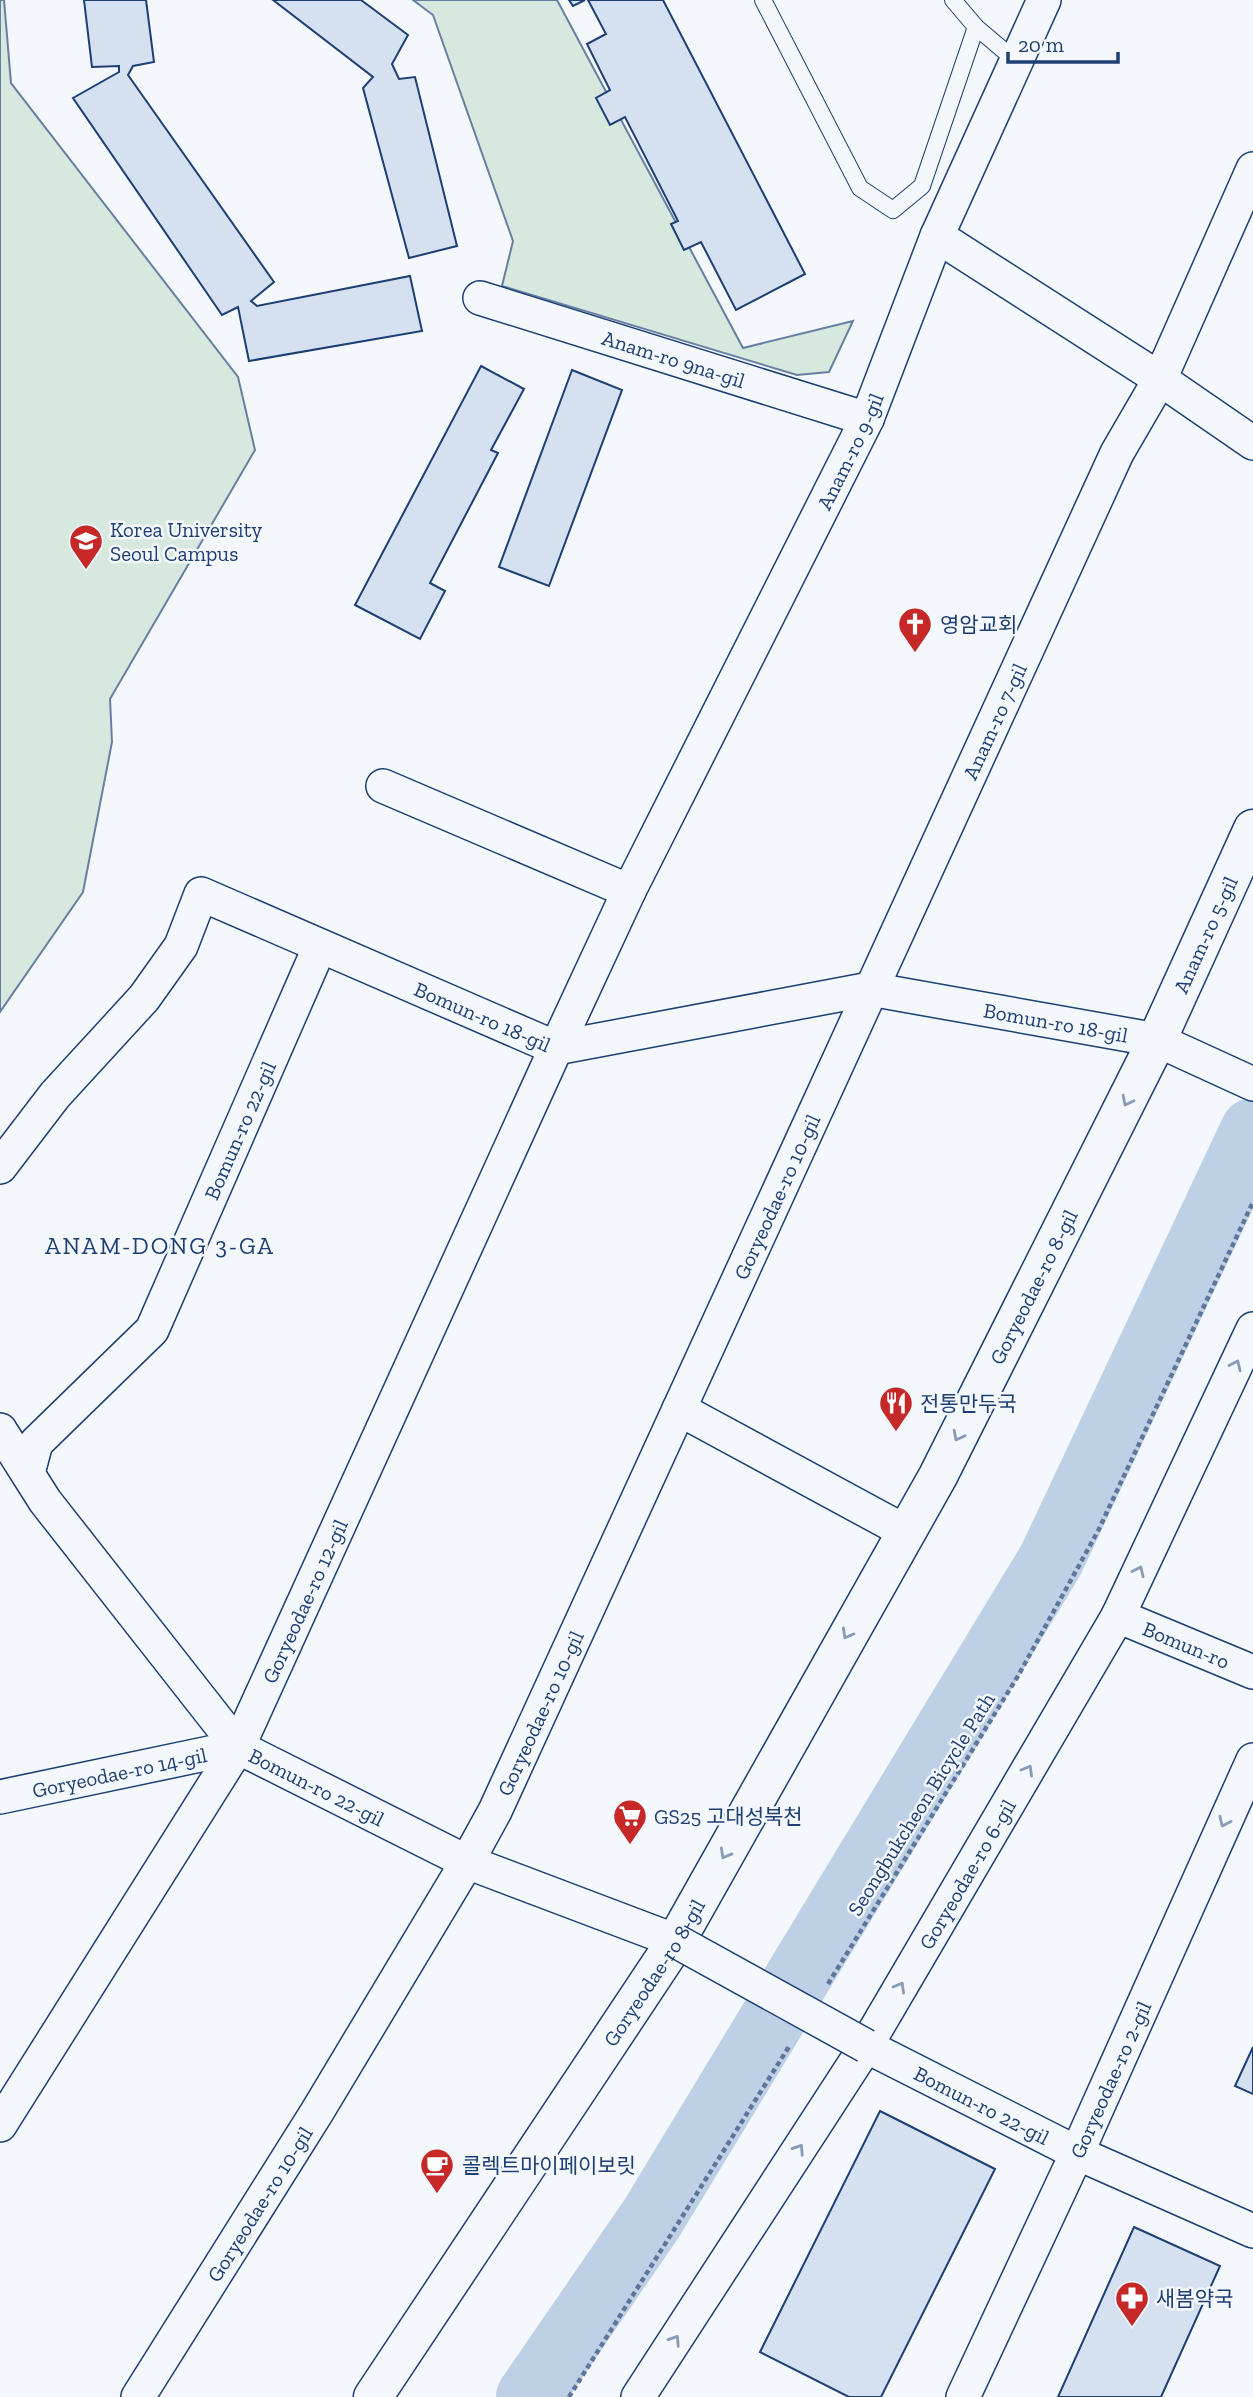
<svg xmlns="http://www.w3.org/2000/svg" width="1253" height="2397" viewBox="0 0 1253 2397" font-family="'Zilla Slab','Noto Sans KR',serif">
	<rect width="100%" height="100%" fill="#f4f7fb"/>
	<!-- green -->
	<g fill="#d7e8df" stroke="#687fa3" stroke-width="2">
		<polygon points="0,0 4,0 11,83 238,377 255,450 110,699 112,742 83,892 0,1012"/>
		<polygon points="413,0 557,0 743,348 853,321 829,372 797,375 502,286 513,241 433,15"/>
	</g>
	<g fill="none" stroke-linecap="round" stroke-linejoin="round">
		<!-- river -->
		<polyline stroke="#bed0e5" stroke-width="66" points="529,2397 652,2218 1051,1560 1253,1131"/>
	</g>
	<!-- building -->
	<g fill="#d5e0f0" stroke="#1d3f73" stroke-width="2">
		<polygon points="84,0 146,0 154,62 133,66 128,75 274,282 251,301 257,306 410,276 422,331 249,361 238,307 222,315 73,98 119,72 119,66 92,67"/>
		<polygon points="273,0 361,0 408,35 392,64 399,79 415,77 457,246 409,258 363,88 373,77"/>
		<polygon points="569,0 585,0 573,6"/>
		<polygon points="588,0 663,0 805,274 736,310 701,242 684,250 671,224 678,221 625,117 610,125 596,98 610,90 587,44 606,34"/>
		<polygon points="481,366 524,389 491,450 498,453 430,583 445,591 420,639 355,605"/>
		<polygon points="572,370 622,390 549,586 499,567"/>
		<polygon points="1253,2047 1253,2094 1235,2086"/>
		<polygon points="880,2111 995,2169 881,2397 849,2397 760,2352"/>
		<polygon points="1134,2227 1220,2266 1161,2397 1058,2397"/>
	</g>
	<g fill="none" stroke-linecap="round" stroke-linejoin="round">
		<!-- lane casing -->
		<g stroke="#1d3f73" stroke-width="18">
			<g id="lane">
				<polyline points="763,0 860,188 893,210 922,186 976,27"/>
				<polyline points="953,0 976,27 1016,61"/>
			</g>
		</g>
		<!-- street casing -->
		<g stroke="#1d3f73" stroke-width="36">
			<g id="street">
				<polyline points="937,236 1160,379 1253,443"/>
				<path id="s1" d="M 480,298 L 867,419"/>
				<polyline points="383,786 629,891"/>
				<path id="s2" d="M 0,1167 L 55,1095 L 144,998 L 181,946 L 201,894 L 556,1048 L 870,989 L 1157,1040 L 1253,1084"/>
				<polyline points="679,1409 906,1532"/>
				<path id="s3" d="M 0,1430 L 45,1501 L 238,1747 L 467,1862 L 676,1941"/>
				<path id="s4" d="M 28,1473 L 36,1443 L 152,1330 L 320,946"/>
				<path id="s5" d="M 1118,1616 L 1253,1672"/>
				<path id="s6" d="M 0,1797 L 238,1747"/>
				<path id="s7" d="M 866,2046 L 1077,2153 L 1253,2231"/>
				<path id="s8" d="M 0,2125 L 238,1747 L 556,1048 L 629,891 L 867,419 L 937,236 L 1044,0"/>
				<path id="s9" d="M 138,2397 L 317,2112 L 467,1862 L 495,1811 L 1117,453 L 1160,379 L 1253,169"/>
				<path id="s10" d="M 638,2397 L 866,2046 L 1118,1616 L 1253,1329"/>
				<path id="s11" d="M 963,2397 L 1077,2153 L 1253,1760"/>
			</g>
		</g>
		<!-- secondary casing -->
		<g stroke="#1d3f73" stroke-width="41">
			<g id="secondary">
				<path id="s12" d="M 373,2397 L 676,1941 L 938,1476 L 1157,1040 L 1253,829"/>
			</g>
		</g>
		<!-- path -->
		<g stroke="#5e769c" stroke-width="4.5" stroke-dasharray="5 3.5" stroke-linecap="butt">
			<polyline points="828,1984 1018,1676 1098,1531 1253,1202"/>
			<polyline points="569,2397 790,2045"/>
		</g>
		<!-- lane -->
		<use href="#lane" stroke="#f4f7fb" stroke-width="16"/>
		<!-- street -->
		<use href="#street" stroke="#f4f7fb" stroke-width="33"/>
		<!-- secondary -->
		<use href="#secondary" stroke="#f4f7fb" stroke-width="38"/>
		<!-- street-bridge casing -->
		<g stroke="#1d3f73" stroke-width="36" stroke-linecap="butt">
			<polyline id="street-bridge" points="676,1941 866,2046"/>
		</g>
		<!-- street-bridge -->
		<use href="#street-bridge" stroke="#f4f7fb" stroke-width="33"/>
	</g>
	<!-- one-way arrows -->
	<defs><path id="oneway-chevron" d="M-2-3.5L2.5 0L-2 3.5" fill="none" stroke-width="1.6" stroke-linecap="round" stroke-linejoin="round" transform="scale(1.75)"/></defs>
	<g stroke="#889bb7">
		<use href="#oneway-chevron" transform="translate(1127 1101) rotate(117)"/>
		<use href="#oneway-chevron" transform="translate(1236 1365) rotate(-65)"/>
		<use href="#oneway-chevron" transform="translate(958 1436) rotate(117)"/>
		<use href="#oneway-chevron" transform="translate(1139 1571) rotate(-65)"/>
		<use href="#oneway-chevron" transform="translate(847 1634) rotate(119)"/>
		<use href="#oneway-chevron" transform="translate(1028 1770) rotate(-60)"/>
		<use href="#oneway-chevron" transform="translate(1224 1822) rotate(115)"/>
		<use href="#oneway-chevron" transform="translate(725 1854) rotate(119)"/>
		<use href="#oneway-chevron" transform="translate(900 1987) rotate(-60)"/>
		<use href="#oneway-chevron" transform="translate(799 2149) rotate(-57)"/>
		<use href="#oneway-chevron" transform="translate(675 2340) rotate(-57)"/>
	</g>
	<!-- icons -->
	<defs>
		<g id="university-pin" transform="scale(1.75)"><path d="M0 17L-7.5 6A9.5 9.5 0 1 1 7.5 6Z" fill="#c62828" stroke="#f4f7fb"/><path d="M0-5L7-2L0 1L-7-2ZM-4 1L0 2.5L4 1V4Q0 6-4 4Z" fill="#fff"/></g>
		<g id="church-pin" transform="scale(1.75)"><path d="M0 17L-7.5 6A9.5 9.5 0 1 1 7.5 6Z" fill="#c62828" stroke="#f4f7fb"/><path d="M-1.2-6h2.4v3.5h3.3v2.4h-3.3V6h-2.4V-.1h-3.3v-2.4h3.3Z" fill="#fff"/></g>
		<g id="restaurant-pin" transform="scale(1.75)"><path d="M0 17L-7.5 6A9.5 9.5 0 1 1 7.5 6Z" fill="#c62828" stroke="#f4f7fb"/><path d="M-5-6h1v4h1v-4h1v4h1v-4h1v5L-1.5 .5V6h-2V.5L-5-1ZM5-6V6H3V1.5H1.5Q1.5-4 5-6Z" fill="#fff"/></g>
		<g id="supermarket-pin" transform="scale(1.75)"><path d="M0 17L-7.5 6A9.5 9.5 0 1 1 7.5 6Z" fill="#c62828" stroke="#f4f7fb"/><path d="M-6-5.5h2.5l.6 2H6L4.5 2H-2.5L-4.4-4H-6ZM-1.5 3.2a1.3 1.3 0 1 0 .1 0ZM3 3.2a1.3 1.3 0 1 0 .1 0Z" fill="#fff"/></g>
		<g id="cafe-pin" transform="scale(1.75)"><path d="M0 17L-7.5 6A9.5 9.5 0 1 1 7.5 6Z" fill="#c62828" stroke="#f4f7fb"/><path d="M-5.5-4.5H6V0H3Q3 3.5 0 3.5H-2.5Q-5.5 3.5-5.5 0ZM3-3.2v2h1.7v-2ZM-6 4.5H4V6H-6Z" fill="#fff"/></g>
		<g id="pharmacy-pin" transform="scale(1.75)"><path d="M0 17L-7.5 6A9.5 9.5 0 1 1 7.5 6Z" fill="#c62828" stroke="#f4f7fb"/><path d="M-2-6h4v4h4v4h-4v4h-4v-4h-4v-4h4Z" fill="#fff"/></g>
	</defs>
	<g fill-rule="evenodd">
		<use href="#university-pin" x="86" y="541"/>
		<use href="#church-pin" x="915" y="624"/>
		<use href="#restaurant-pin" x="896" y="1403"/>
		<use href="#supermarket-pin" x="630" y="1816"/>
		<use href="#cafe-pin" x="437" y="2165"/>
		<use href="#pharmacy-pin" x="1132" y="2298"/>
	</g>
	<g text-anchor="middle" dominant-baseline="central" stroke-width="5" stroke-linejoin="round" paint-order="stroke">
		<!-- street labels -->
		<g font-size="21" fill="#1d3f73" stroke="#f4f7fb">
			<text stroke="none"><textPath href="#s1" startOffset="203">Anam-ro 9na-gil</textPath></text>
			<text stroke="none"><textPath href="#s8" startOffset="1880">Anam-ro 9-gil</textPath></text>
			<text stroke="none"><textPath href="#s9" startOffset="1885">Anam-ro 7-gil</textPath></text>
			<text stroke="none"><textPath href="#s12" startOffset="1685">Anam-ro 5-gil</textPath></text>
			<text stroke="none"><textPath href="#s2" startOffset="649">Bomun-ro 18-gil</textPath></text>
			<text stroke="none"><textPath href="#s2" startOffset="1237">Bomun-ro 18-gil</textPath></text>
			<text stroke="none"><textPath href="#s4" startOffset="411">Bomun-ro 22-gil</textPath></text>
			<text stroke="none"><textPath href="#s9" startOffset="1362">Goryeodae-ro 10-gil</textPath></text>
			<text stroke="none"><textPath href="#s12" startOffset="1293">Goryeodae-ro 8-gil</textPath></text>
			<text stroke="none"><textPath href="#s8" startOffset="607">Goryeodae-ro 12-gil</textPath></text>
			<text stroke="none"><textPath href="#s5" startOffset="74">Bomun-ro</textPath></text>
			<text stroke="none"><textPath href="#s9" startOffset="794">Goryeodae-ro 10-gil</textPath></text>
			<text stroke="none"><textPath href="#s6" startOffset="122">Goryeodae-ro 14-gil</textPath></text>
			<text stroke="none"><textPath href="#s3" startOffset="485">Bomun-ro 22-gil</textPath></text>
			<text transform="translate(921 1804) rotate(-58)">Seongbukcheon Bicycle Path</text>
			<text stroke="none"><textPath href="#s10" startOffset="618">Goryeodae-ro 6-gil</textPath></text>
			<text stroke="none"><textPath href="#s12" startOffset="509">Goryeodae-ro 8-gil</textPath></text>
			<text stroke="none"><textPath href="#s11" startOffset="350">Goryeodae-ro 2-gil</textPath></text>
			<text stroke="none"><textPath href="#s7" startOffset="130">Bomun-ro 22-gil</textPath></text>
			<text stroke="none"><textPath href="#s9" startOffset="228">Goryeodae-ro 10-gil</textPath></text>
		</g>
		<!-- poi labels -->
		<g font-size="21" fill="#1d3f73" stroke="#f4f7fb" text-anchor="start">
			<text x="110" y="529">Korea University<tspan x="110" dy="24">Seoul Campus</tspan></text>
			<text x="940" y="624">영암교회</text>
			<text x="920" y="1403">전통만두국</text>
			<text x="654" y="1816">GS25 고대성북천</text>
			<text x="462" y="2165">콜렉트마이페이보릿</text>
			<text x="1156" y="2298">새봄약국</text>
		</g>
		<!-- quarter labels -->
		<g font-size="24" letter-spacing="2" fill="#1d3f73" stroke="#f4f7fb">
			<text x="160" y="1245">ANAM-DONG 3-GA</text>
		</g>
	</g>
	<!-- scale -->
	<path d="M1008 52v10h110v-10" fill="none" stroke="#1d3f73" stroke-width="3.5"/>
	<text x="1018" y="52" font-size="21" fill="#1d3f73" stroke="#f4f7fb" stroke-width="5" paint-order="stroke">20 m</text>
</svg>
